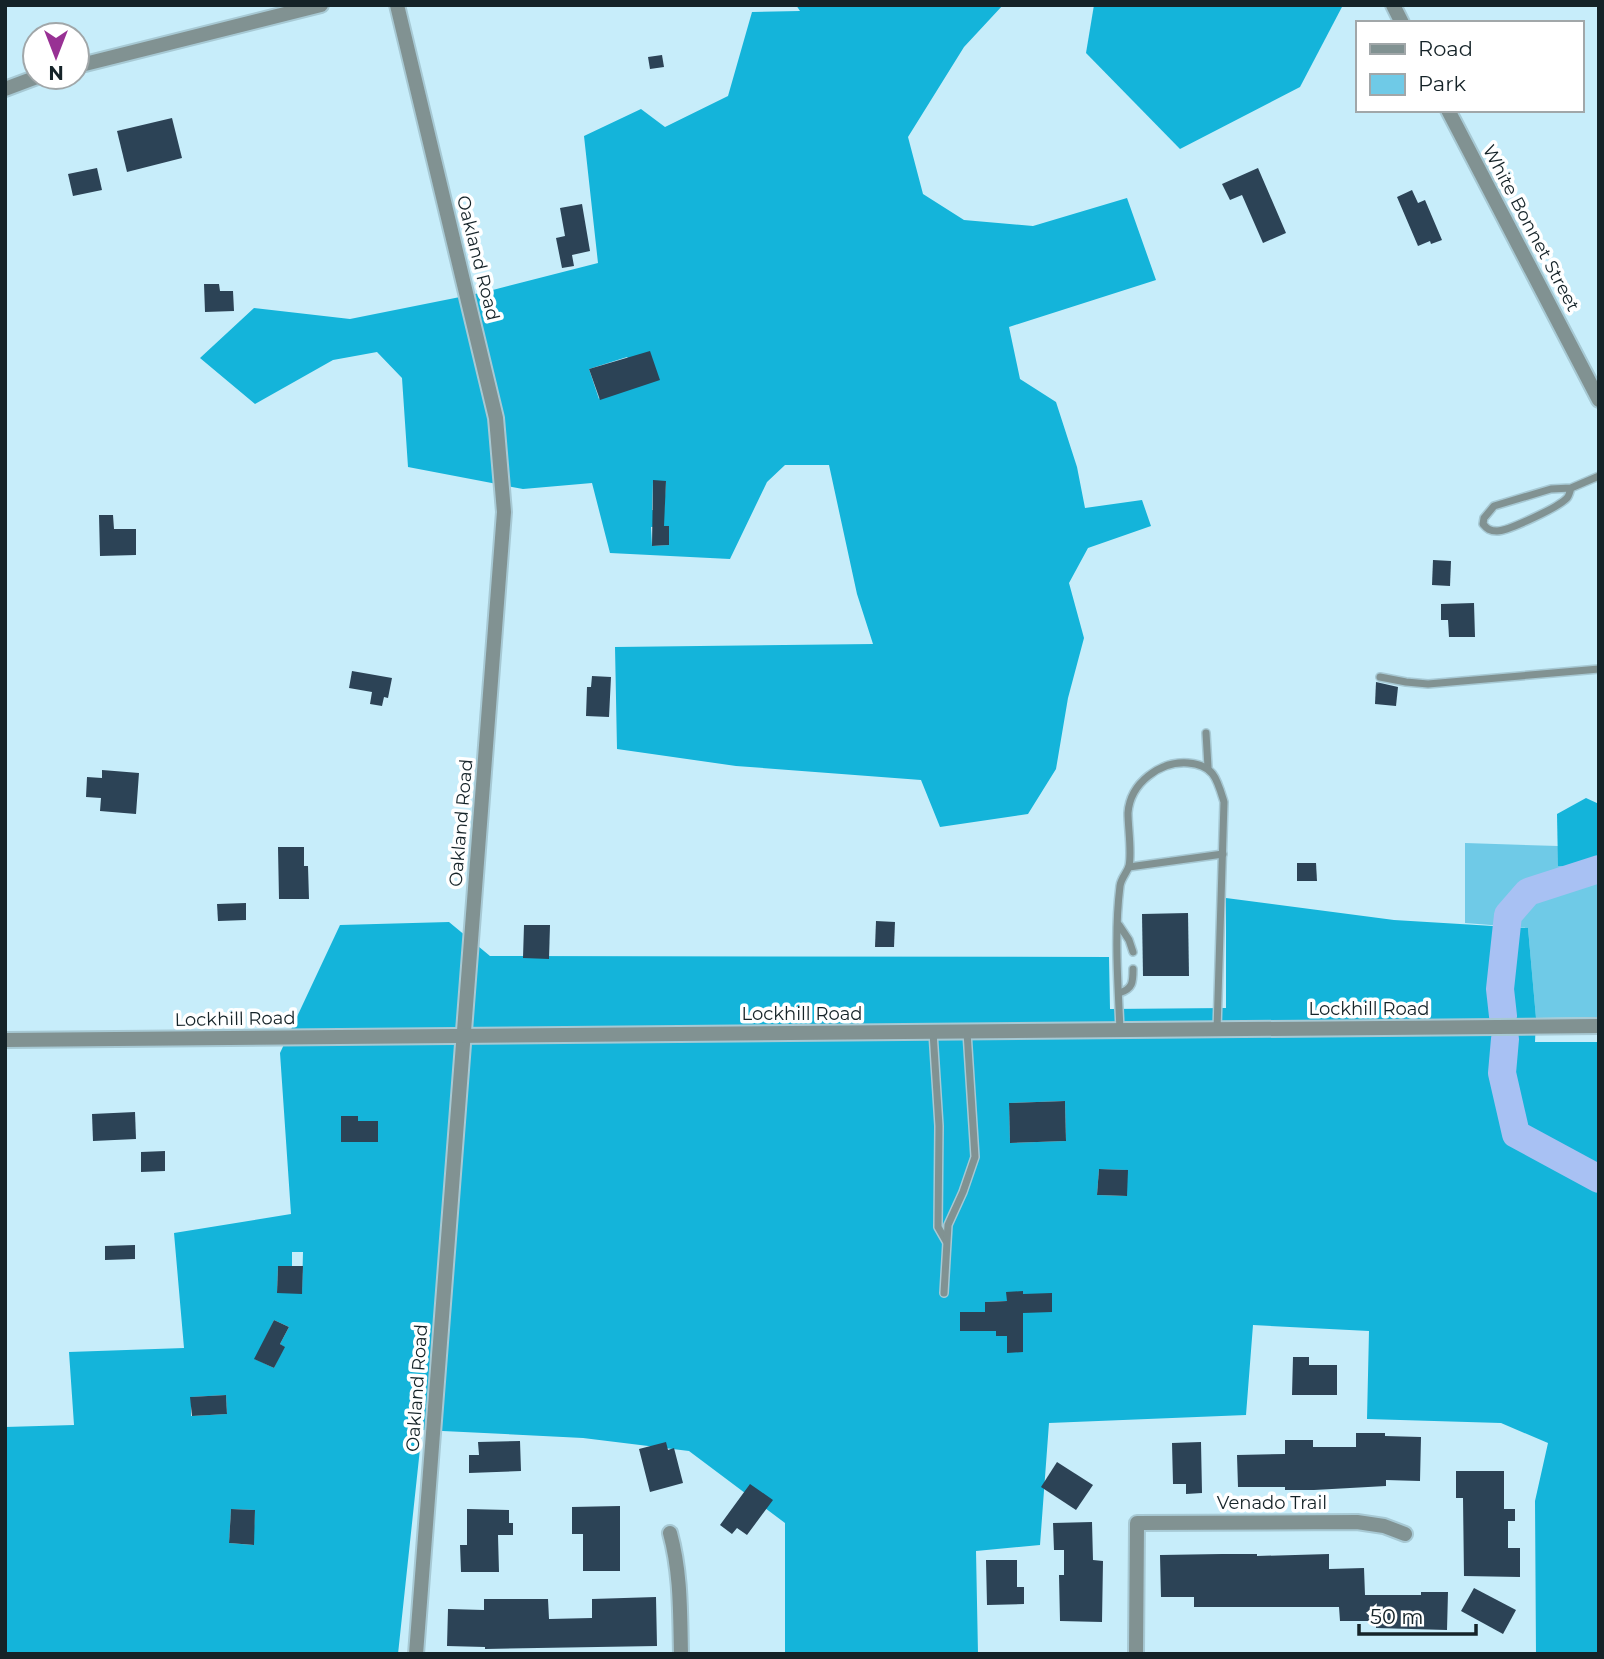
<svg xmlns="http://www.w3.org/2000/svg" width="1604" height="1659" viewBox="0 0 1604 1659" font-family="Montserrat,sans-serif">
	<rect width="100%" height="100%" fill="#c7edfa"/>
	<!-- green -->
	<polygon fill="#6fcae7" points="1465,843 1558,846 1558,865 1599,866 1599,1017 1536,1018 1528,928 1465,923"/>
	<!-- forest -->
	<g fill="#14b4da" fill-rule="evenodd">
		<path d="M 796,5 L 1003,5 L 964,47 L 908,137 L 923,194 L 964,220 L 1033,226 L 1127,198 L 1156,280 L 1009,327 L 1020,379 L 1056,402 L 1077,467 L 1085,508 L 1142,500 L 1151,526 L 1088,548 L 1069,583 L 1084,638 L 1068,698 L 1056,769 L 1028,814 L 940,827 L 921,780 L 736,766 L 617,749 L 615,647 L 873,644 L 857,594 L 829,465 L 785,465 L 767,482 L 730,559 L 610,553 L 592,483 L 523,489 L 408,467 L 402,378 L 377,352 L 333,360 L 255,404 L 200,358 L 254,308 L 350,319 L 485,292 L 598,263 L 584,136 L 641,109 L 665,127 L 728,96 L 752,12 L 800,11 ZM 627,357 L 628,358 L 599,399 L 589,369 ZM 653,481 L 666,481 L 664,511 L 652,510 ZM 669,526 L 669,545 L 652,546 L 651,527 Z"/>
		<polygon points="1094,5 1343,5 1300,87 1180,149 1086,53"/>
		<polygon points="1586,798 1599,804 1599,866 1558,866 1557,814"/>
		<path d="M 1226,898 L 1394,920 L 1528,928 L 1536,1018 L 1535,1042 L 1599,1042 L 1599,1654 L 1536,1654 L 1535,1501 L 1548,1443 L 1501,1423 L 1367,1419 L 1369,1331 L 1253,1325 L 1246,1415 L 1049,1423 L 1040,1545 L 976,1551 L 978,1654 L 785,1654 L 785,1523 L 689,1451 L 583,1438 L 422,1430 L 398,1654 L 5,1654 L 5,1427 L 74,1425 L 69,1352 L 184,1348 L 174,1233 L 291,1214 L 280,1053 L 340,925 L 449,922 L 490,956 L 1109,957 L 1110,1009 L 1226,1008 ZM 1065,1101 L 1066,1141 L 1010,1143 L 1009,1103 ZM 358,1116 L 358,1121 L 378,1121 L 378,1142 L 342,1142 L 341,1117 ZM 1099,1169 L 1127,1170 L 1126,1196 L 1097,1195 ZM 292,1252 L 303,1252 L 302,1293 L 277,1293 L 278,1266 L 292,1266 ZM 1007,1292 L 1023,1292 L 1023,1352 L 1007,1352 L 1007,1336 L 997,1336 L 996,1331 L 960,1331 L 960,1312 L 985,1312 L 985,1302 L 1007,1301 ZM 274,1320 L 289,1327 L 280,1344 L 284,1347 L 274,1368 L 255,1359 ZM 226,1395 L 227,1414 L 191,1416 L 191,1397 ZM 231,1509 L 255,1510 L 253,1545 L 229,1543 Z"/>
	</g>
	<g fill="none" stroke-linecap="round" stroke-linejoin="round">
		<!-- river -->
		<g stroke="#a8c1f3" stroke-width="28">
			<polyline points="1503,1016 1500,989 1508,915 1528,892 1599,869"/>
			<polyline points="1505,1039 1502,1073 1516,1134 1599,1179"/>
		</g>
	</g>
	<!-- building -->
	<g fill="#2c4356">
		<polygon points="662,55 664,67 650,69 648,57"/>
		<polygon points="172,118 182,158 127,172 117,131"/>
		<polygon points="97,168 102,190 73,196 68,174"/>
		<polygon points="1258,168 1286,233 1263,243 1242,195 1230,200 1222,184"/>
		<polygon points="1412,190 1418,203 1425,200 1442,240 1431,244 1430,241 1418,246 1397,197"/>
		<polygon points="582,204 590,251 572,255 574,266 562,268 556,238 565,236 560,208"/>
		<polygon points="204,284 219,284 220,291 233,291 234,311 205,312"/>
		<polygon points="650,351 660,380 600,400 589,369"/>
		<polygon points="653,480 666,481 664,526 669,526 669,545 652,546"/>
		<polygon points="99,515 113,515 114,529 136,529 136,555 100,556"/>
		<polygon points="1433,560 1451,561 1450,586 1432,585"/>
		<polygon points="1474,603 1475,637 1449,637 1448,620 1441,620 1441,604"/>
		<polygon points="352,671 392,678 388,698 384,697 382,706 370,704 372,692 349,688"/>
		<polygon points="592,676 611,677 609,717 586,716 587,687 591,687"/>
		<polygon points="1376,682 1398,687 1396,706 1375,704"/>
		<polygon points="102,770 139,773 136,814 100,811 101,798 86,797 87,777 102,778"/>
		<polygon points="278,847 304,847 304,866 308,866 309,899 279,899"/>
		<polygon points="1297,863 1316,863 1317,881 1297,881"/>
		<polygon points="246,903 246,920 218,921 217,904"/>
		<polygon points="1188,913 1189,976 1143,976 1142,914"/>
		<polygon points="876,921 895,922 894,947 875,947"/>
		<polygon points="524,925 550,925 549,959 523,958"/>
		<polygon points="1065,1101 1066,1141 1010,1143 1009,1103"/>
		<polygon points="135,1112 136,1139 93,1141 92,1114"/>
		<polygon points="341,1116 358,1116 358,1121 378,1121 378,1142 341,1142"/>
		<polygon points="165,1151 165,1171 141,1172 141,1152"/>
		<polygon points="1099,1169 1128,1170 1127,1196 1097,1195"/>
		<polygon points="135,1245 135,1259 105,1260 105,1246"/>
		<polygon points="278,1266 303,1266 302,1294 277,1293"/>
		<polygon points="1023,1291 1023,1294 1052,1293 1052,1312 1023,1313 1023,1352 1007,1353 1007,1336 996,1336 996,1331 960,1331 960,1312 985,1312 985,1302 1007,1301 1006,1292"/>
		<polygon points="274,1320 289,1327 280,1344 285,1347 274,1368 254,1359"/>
		<polygon points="1293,1357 1309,1357 1309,1365 1337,1365 1337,1395 1292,1395"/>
		<polygon points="226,1395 227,1414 192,1416 190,1397"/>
		<polygon points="1356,1433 1385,1433 1385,1436 1421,1437 1420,1481 1386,1480 1386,1486 1314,1490 1285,1490 1285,1487 1238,1487 1237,1455 1285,1454 1285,1440 1313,1440 1313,1447 1356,1447"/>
		<polygon points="520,1441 521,1471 469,1473 469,1455 479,1455 478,1442"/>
		<polygon points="666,1442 668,1450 674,1448 683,1483 650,1492 639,1449"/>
		<polygon points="1201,1442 1202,1493 1186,1494 1186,1484 1173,1484 1172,1443"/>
		<polygon points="1057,1462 1093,1485 1076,1510 1041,1487"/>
		<polygon points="1456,1471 1504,1471 1504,1509 1515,1509 1515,1521 1508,1521 1508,1548 1520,1548 1520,1577 1464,1576 1463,1498 1456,1498"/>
		<polygon points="750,1484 773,1500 747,1535 737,1528 732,1534 720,1525"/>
		<polygon points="620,1506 620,1571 583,1571 583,1534 572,1534 572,1507"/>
		<polygon points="231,1509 255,1510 254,1545 229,1543"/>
		<polygon points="467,1509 509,1510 509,1523 513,1523 513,1535 498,1535 499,1572 461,1572 460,1545 467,1545"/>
		<polygon points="1092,1522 1093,1560 1103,1561 1102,1622 1060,1621 1059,1575 1064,1575 1064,1550 1054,1550 1053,1523"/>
		<polygon points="1222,1554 1257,1554 1257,1556 1329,1554 1329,1569 1364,1568 1365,1595 1421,1595 1421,1592 1448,1592 1447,1630 1376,1628 1376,1621 1340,1621 1339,1607 1194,1607 1194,1597 1161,1597 1160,1555"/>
		<polygon points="986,1560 1017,1560 1017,1587 1024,1587 1024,1604 987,1605"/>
		<polygon points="1474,1588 1516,1610 1503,1634 1461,1611"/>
		<polygon points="656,1597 657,1646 485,1649 485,1647 447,1646 448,1609 484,1610 484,1599 548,1599 549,1619 592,1618 592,1599"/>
	</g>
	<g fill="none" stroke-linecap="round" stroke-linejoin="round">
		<!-- lane casing -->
		<g stroke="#a7c9d4" stroke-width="10">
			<g id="lane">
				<path d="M 1571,488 C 1570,491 1569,496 1567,498 C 1559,507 1508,531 1497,531 C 1490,531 1487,529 1483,524 L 1484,518 L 1494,506 L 1551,489 L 1571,488 L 1599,476"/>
				<polyline points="1380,677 1406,682 1428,684 1599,669"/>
				<polyline points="1206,733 1208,767"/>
				<polyline points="1129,867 1223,854"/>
				<polyline points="1119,925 1129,940 1133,952"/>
				<path d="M 1119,993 C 1133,989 1133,982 1133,969"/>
				<path d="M 1120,1030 C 1118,982 1114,934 1120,886 C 1121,878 1127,873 1129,866 C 1132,852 1128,828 1128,813 C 1130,783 1160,761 1188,763 C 1214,765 1217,779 1224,802 L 1217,1030"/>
				<polyline points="933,1032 939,1126 938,1227 946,1241"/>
				<polyline points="944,1293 948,1225 963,1192 975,1157 967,1032"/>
			</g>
		</g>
		<!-- street casing -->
		<g stroke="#a7c9d4" stroke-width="18">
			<g id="street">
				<polyline points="397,5 496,418 504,512 416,1654"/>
				<polyline points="1393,5 1402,23"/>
				<polyline points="77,66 321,5"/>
				<polyline points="5,89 37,77"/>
				<polyline points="1448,110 1599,400"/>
				<polyline points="5,1040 1599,1026"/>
				<path d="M 670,1533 C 681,1573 680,1613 681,1654"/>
				<polyline points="1136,1654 1137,1523 1357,1522 1384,1526 1405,1534"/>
			</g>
		</g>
		<!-- lane -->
		<use href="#lane" stroke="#819292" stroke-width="7"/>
		<!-- street -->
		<use href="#street" stroke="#819292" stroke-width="14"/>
	</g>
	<g text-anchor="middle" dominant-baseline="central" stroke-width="7" stroke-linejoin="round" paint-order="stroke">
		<!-- street labels -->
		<g font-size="18" fill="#152328" stroke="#fff">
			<text transform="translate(1531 228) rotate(62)">White Bonnet Street</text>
			<text transform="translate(478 258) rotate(76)">Oakland Road</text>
			<text transform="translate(461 823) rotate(-85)">Oakland Road</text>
			<text x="1369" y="1009">Lockhill Road</text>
			<text x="802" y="1014">Lockhill Road</text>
			<text transform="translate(235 1019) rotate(-1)">Lockhill Road</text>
			<text transform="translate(417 1388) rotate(-86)">Oakland Road</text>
			<text x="1272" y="1503">Venado Trail</text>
		</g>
	</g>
	<!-- border -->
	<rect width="1604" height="1659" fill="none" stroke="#152328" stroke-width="14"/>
	<!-- legend -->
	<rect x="1356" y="21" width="228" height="91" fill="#ffffff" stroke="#a1a7a9" stroke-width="2"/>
	<rect x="1370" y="44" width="35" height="10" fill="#819292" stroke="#a1a7a9" stroke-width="2"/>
	<text x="1418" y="56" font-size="21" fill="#152328">Road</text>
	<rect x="1370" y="74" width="35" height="21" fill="#6fcae7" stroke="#a1a7a9" stroke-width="2"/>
	<text x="1418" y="91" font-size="21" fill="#152328">Park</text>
	<!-- north arrow -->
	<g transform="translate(56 56) rotate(180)"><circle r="33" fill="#ffffff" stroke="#a1a7a9" stroke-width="2"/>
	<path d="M0-5L12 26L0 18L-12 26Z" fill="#983194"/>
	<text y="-10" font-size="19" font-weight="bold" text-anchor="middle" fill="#152328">N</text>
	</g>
	<!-- scale -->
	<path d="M1359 1624v10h117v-10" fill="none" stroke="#152328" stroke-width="3.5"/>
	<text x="1370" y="1624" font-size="21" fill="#152328" stroke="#ffffff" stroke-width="5" paint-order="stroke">50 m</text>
</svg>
